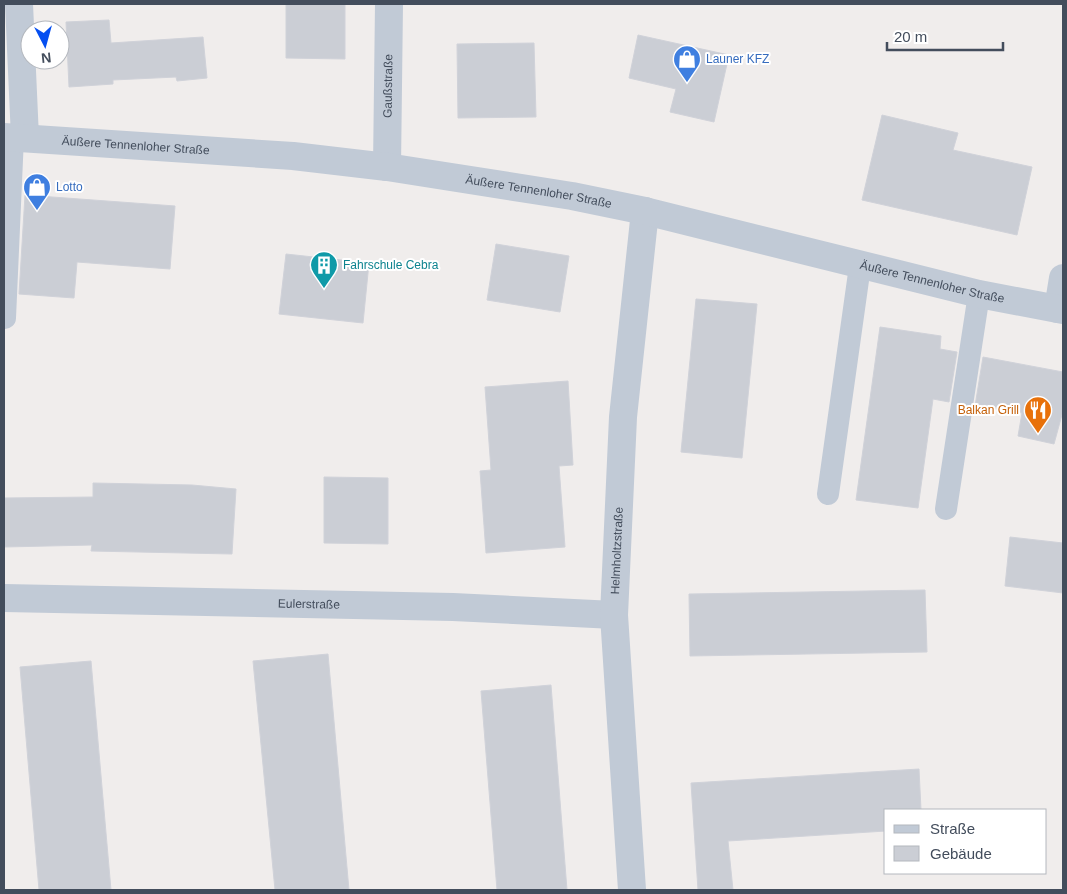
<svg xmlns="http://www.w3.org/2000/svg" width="1067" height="894" viewBox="0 0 1067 894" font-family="Arial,sans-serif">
	<rect width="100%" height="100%" fill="#f0edec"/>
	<!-- building -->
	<g fill="#cbced5" stroke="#d0d2d9">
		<polygon points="286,4 345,4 345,59 286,58"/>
		<polygon points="109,20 111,43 203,37 207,78 177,81 176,77 113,80 113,84 69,87 66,22"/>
		<polygon points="638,35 729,55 714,122 670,112 676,89 629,78"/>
		<polygon points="534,43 536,117 458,118 457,44"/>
		<polygon points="882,115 958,133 953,150 1032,167 1017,235 862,200"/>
		<polygon points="25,195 175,206 170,269 77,262 74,298 19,294"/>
		<polygon points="496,244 569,256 560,312 487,300"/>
		<polygon points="286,254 369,263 363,323 279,314"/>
		<polygon points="696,299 757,304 742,458 681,452"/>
		<polygon points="880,327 941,336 940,349 957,352 949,402 933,399 918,508 856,500"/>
		<polygon points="983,357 1063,372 1063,411 1054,444 1018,436 1022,413 975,406"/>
		<polygon points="568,381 573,465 559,466 565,547 486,553 480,471 491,470 485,387"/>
		<polygon points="324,477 388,478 388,544 324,543"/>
		<polygon points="93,483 192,485 236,489 232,554 91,551 92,545 4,547 4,498 93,497"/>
		<polygon points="1010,537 1063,543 1063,593 1005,586"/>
		<polygon points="925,590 927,652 690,656 689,594"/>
		<polygon points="328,654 349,890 275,890 253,661"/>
		<polygon points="91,661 111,890 39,890 20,667"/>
		<polygon points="551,685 567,890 497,890 481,691"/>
		<polygon points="919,769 921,810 886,810 886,831 728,841 733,890 698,890 691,783"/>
	</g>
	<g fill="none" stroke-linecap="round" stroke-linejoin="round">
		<!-- service -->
		<g stroke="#c1cad6" stroke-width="22">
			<polyline points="5,318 13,137"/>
			<polyline points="828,494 860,266"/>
			<polyline points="946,509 979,294"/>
		</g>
		<!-- minor -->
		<g stroke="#c1cad6" stroke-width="28">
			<polyline points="19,4 25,138"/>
			<path id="s1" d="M 387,167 L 389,4"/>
			<polyline points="1058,309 1063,278"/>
			<path id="s2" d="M 4,598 L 453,607 L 614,615"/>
			<path id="s3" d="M 632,890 L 614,615 L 623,417 L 645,211"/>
		</g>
		<!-- tertiary -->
		<path stroke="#c1cad6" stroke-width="28" id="s4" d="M 4,137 L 293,156 L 387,167 L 572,196 L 645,211 L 979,294 L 1063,310"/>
	</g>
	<!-- icons -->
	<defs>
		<g id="shop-pin" transform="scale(1.4375)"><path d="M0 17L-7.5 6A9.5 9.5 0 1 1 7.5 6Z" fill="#3f7fe0" stroke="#fff"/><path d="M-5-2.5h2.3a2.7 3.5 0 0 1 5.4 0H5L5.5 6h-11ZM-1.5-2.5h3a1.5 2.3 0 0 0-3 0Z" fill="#fff"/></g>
		<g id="building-pin" transform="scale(1.4375)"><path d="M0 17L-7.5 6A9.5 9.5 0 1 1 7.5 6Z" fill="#0f9aa8" stroke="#fff"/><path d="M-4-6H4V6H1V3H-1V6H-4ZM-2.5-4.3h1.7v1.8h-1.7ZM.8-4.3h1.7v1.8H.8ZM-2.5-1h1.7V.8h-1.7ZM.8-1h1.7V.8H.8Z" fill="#fff"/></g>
		<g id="restaurant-pin" transform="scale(1.4375)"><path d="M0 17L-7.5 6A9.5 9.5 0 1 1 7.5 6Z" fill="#e8710a" stroke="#fff"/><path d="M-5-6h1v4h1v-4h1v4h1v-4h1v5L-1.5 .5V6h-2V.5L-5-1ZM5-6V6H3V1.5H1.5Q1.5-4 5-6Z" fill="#fff"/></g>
	</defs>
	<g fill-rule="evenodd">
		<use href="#shop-pin" x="687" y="59"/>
		<use href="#shop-pin" x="37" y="187"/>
		<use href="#building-pin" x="324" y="265"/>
		<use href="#restaurant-pin" x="1038" y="410"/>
	</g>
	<g text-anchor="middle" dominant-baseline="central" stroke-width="4" stroke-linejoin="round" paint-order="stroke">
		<!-- shop labels -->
		<g font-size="12" fill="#366cbe" stroke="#fff" text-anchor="start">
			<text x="706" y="59">Launer KFZ</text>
			<text x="56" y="187">Lotto</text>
		</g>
		<!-- street labels -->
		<g font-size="12" fill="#434d5c" stroke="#fff">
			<text stroke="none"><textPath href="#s1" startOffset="81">Gaußstraße</textPath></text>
			<text stroke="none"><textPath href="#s4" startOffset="132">Äußere Tennenloher Straße</textPath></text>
			<text stroke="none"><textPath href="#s4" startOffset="538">Äußere Tennenloher Straße</textPath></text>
			<text stroke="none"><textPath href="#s4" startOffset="942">Äußere Tennenloher Straße</textPath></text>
			<text stroke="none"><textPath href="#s3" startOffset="340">Helmholtzstraße</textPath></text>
			<text stroke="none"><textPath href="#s2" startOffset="305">Eulerstraße</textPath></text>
		</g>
		<!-- culture labels -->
		<g font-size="12" fill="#0d838f" stroke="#fff" text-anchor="start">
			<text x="343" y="265">Fahrschule Cebra</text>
		</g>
		<!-- food labels -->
		<g font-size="12" fill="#c56008" stroke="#fff" text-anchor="end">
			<text x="1019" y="410">Balkan Grill</text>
		</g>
	</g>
	<!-- border -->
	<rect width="1067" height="894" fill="none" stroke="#434d5c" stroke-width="10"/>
	<!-- legend -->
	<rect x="884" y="809" width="162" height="65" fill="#ffffff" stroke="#b4b8be"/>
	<rect x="894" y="825" width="25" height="8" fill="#c1cad6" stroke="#b4b8be"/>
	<text x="930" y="834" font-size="15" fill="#434d5c">Straße</text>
	<rect x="894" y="846" width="25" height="15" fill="#cbced5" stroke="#b4b8be"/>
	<text x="930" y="859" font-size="15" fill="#434d5c">Gebäude</text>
	<!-- north arrow -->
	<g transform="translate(45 45) rotate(174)"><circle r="24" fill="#ffffff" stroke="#b4b8be"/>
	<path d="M0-4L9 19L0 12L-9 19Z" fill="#054ff1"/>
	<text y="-8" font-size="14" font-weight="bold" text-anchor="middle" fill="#434d5c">N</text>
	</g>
	<!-- scale -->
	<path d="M887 42v8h116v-8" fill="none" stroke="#434d5c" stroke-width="2.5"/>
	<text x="894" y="42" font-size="15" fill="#434d5c" stroke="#ffffff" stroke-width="4" paint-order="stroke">20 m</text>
</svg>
